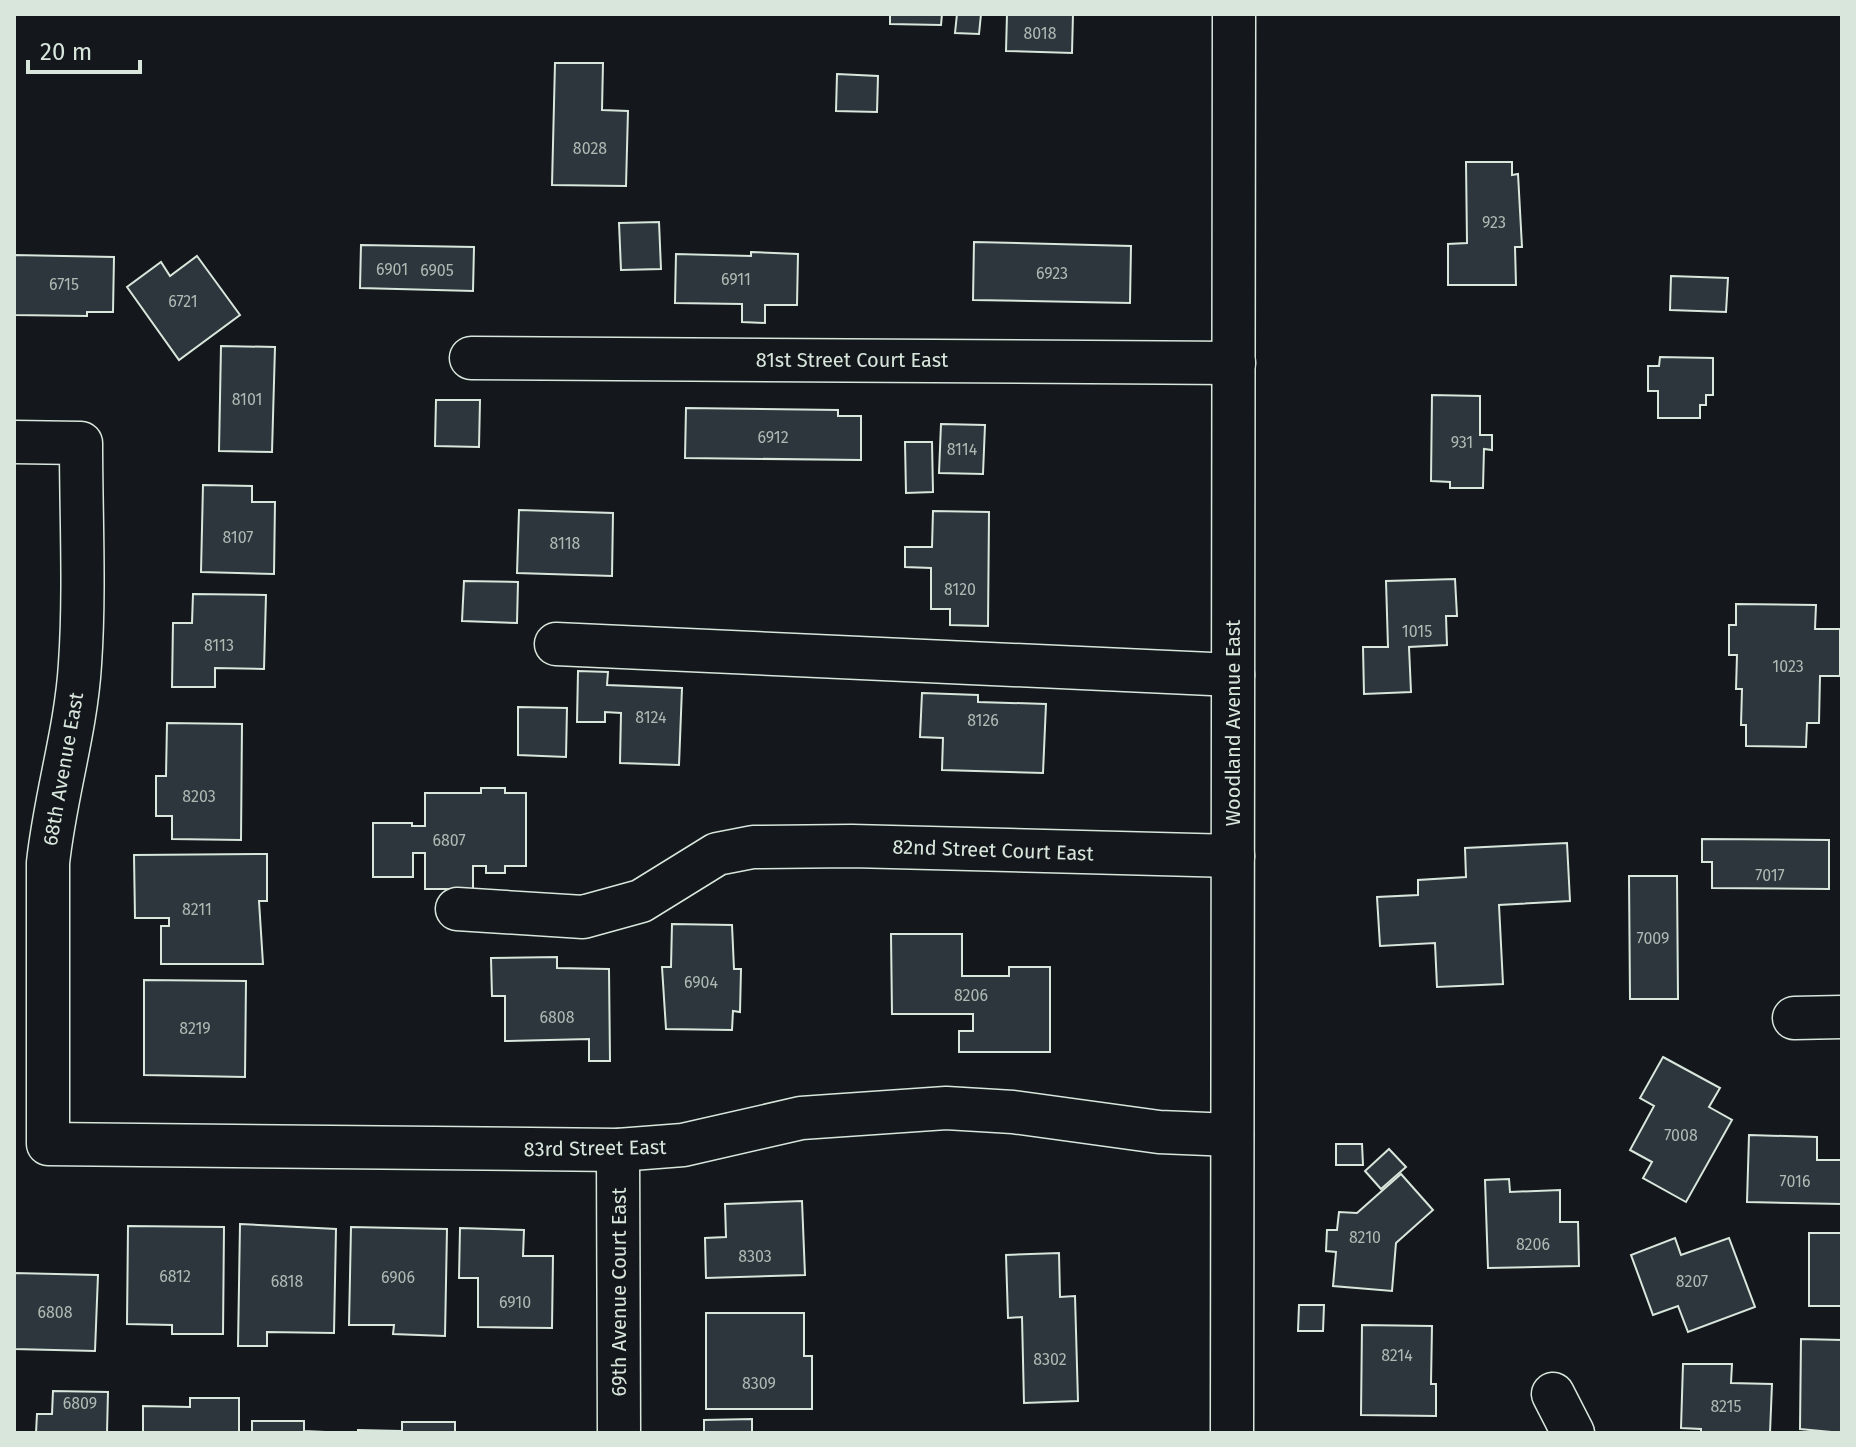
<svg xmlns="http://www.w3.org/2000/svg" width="1856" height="1447" viewBox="0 0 1856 1447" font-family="'Fira Sans',sans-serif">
	<rect width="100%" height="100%" fill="#14181c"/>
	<!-- building -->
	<g fill="#2c363c" stroke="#d8e6dc" stroke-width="2">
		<polygon points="890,14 942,14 941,25 890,24"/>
		<polygon points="957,14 981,14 979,34 955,33"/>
		<polygon points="1007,14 1073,14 1072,53 1006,51"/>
		<polygon points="555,63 603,63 602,110 628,111 626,186 552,185"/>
		<polygon points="837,74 878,76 877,112 836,111"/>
		<polygon points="1466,162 1512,162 1512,175 1518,174 1522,247 1515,247 1516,285 1448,285 1448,244 1467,243"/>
		<polygon points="659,222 661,269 621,270 619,223"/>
		<polygon points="974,242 1131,246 1130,303 973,300"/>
		<polygon points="361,245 474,247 473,291 360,288"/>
		<polygon points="751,252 798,254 797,305 765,305 765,323 742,322 742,304 675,303 676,254 751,256"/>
		<polygon points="14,255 114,257 113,312 87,312 87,316 14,315"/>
		<polygon points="197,256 240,315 179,360 127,287 161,262 170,276"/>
		<polygon points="1671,276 1728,278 1726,312 1670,310"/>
		<polygon points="221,346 275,347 272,452 219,451"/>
		<polygon points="1660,357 1713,358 1713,395 1706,395 1706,405 1700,405 1700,418 1658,418 1658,391 1648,391 1648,366 1659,366"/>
		<polygon points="1432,395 1480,396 1480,435 1492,435 1492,450 1484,449 1483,488 1450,488 1450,482 1431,481"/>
		<polygon points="436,400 480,400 479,447 435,446"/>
		<polygon points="686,408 838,410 838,416 861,416 861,460 685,458"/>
		<polygon points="941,424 985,425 983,474 939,473"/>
		<polygon points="905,442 932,442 933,492 906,493"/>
		<polygon points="203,485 252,486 252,502 275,502 274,574 201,572"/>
		<polygon points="519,510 613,513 612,576 517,573"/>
		<polygon points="933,511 989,512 988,626 950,625 950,609 931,609 931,568 905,567 905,547 932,547"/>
		<polygon points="1455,579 1457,616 1446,616 1447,645 1409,647 1411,692 1364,694 1363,647 1388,647 1386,581"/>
		<polygon points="464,581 518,582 517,623 462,621"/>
		<polygon points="193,594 266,595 264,669 215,668 215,687 172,687 173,623 192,623"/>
		<polygon points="1736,604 1816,605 1815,629 1840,629 1840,676 1820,676 1819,723 1807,723 1806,747 1746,746 1746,725 1741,725 1742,689 1736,689 1737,655 1729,655 1729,625 1736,625"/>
		<polygon points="578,671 608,672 607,685 682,688 679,765 620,763 621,713 605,712 605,722 577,722"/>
		<polygon points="922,693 978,695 978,702 1046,704 1043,773 942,770 943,738 920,737"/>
		<polygon points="518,707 567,708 566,757 518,755"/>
		<polygon points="167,723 242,724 241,840 172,839 172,816 156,816 156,776 166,776"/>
		<polygon points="481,788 505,788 505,793 526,793 526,866 505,866 505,873 486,873 486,866 473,866 473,889 425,889 425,853 413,853 413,877 373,877 373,823 412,823 412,826 425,826 425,793 481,793"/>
		<polygon points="1702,839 1829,840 1829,889 1712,888 1712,862 1702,862"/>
		<polygon points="1567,843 1570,901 1499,905 1503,984 1437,987 1435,943 1380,946 1377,897 1418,895 1418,880 1466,877 1465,848"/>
		<polygon points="267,854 267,901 259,901 263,964 161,964 161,926 169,926 169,918 135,918 134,855"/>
		<polygon points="1629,876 1677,876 1678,999 1630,999"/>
		<polygon points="672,924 732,925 734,969 741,969 740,1012 733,1011 732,1030 666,1029 662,967 671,967"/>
		<polygon points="891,934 962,934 962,976 1009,976 1009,967 1050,967 1050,1052 959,1052 959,1031 973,1031 973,1014 892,1014"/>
		<polygon points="557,957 557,968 609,969 610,1061 589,1061 589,1039 505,1041 505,996 492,996 491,958"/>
		<polygon points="144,980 246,981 245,1077 144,1075"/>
		<polygon points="1663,1057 1720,1088 1709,1107 1732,1120 1686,1202 1643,1178 1652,1162 1630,1150 1654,1106 1640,1098"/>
		<polygon points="1749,1135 1817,1137 1817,1160 1842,1160 1842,1204 1747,1202"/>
		<polygon points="1336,1144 1362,1144 1363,1165 1336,1165"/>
		<polygon points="1389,1149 1406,1167 1381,1189 1365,1171"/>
		<polygon points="1401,1174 1433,1210 1396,1243 1392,1291 1333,1286 1336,1252 1326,1251 1327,1230 1337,1230 1339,1212 1357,1213"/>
		<polygon points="1509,1179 1510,1192 1560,1190 1560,1222 1578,1222 1579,1266 1488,1268 1485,1180"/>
		<polygon points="802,1201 805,1275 706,1278 705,1238 726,1237 725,1204"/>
		<polygon points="240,1224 336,1229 334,1333 267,1332 267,1346 238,1346"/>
		<polygon points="128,1226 224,1227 223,1334 172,1334 172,1325 127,1324"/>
		<polygon points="351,1227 447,1229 445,1336 393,1334 394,1325 349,1325"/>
		<polygon points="460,1228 524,1230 523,1256 553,1256 552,1328 478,1327 478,1278 459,1278"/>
		<rect x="1809" y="1233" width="33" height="73"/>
		<polygon points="1675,1238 1681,1255 1729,1238 1755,1307 1688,1332 1678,1306 1653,1315 1631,1255"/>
		<polygon points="1059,1253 1060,1297 1075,1296 1078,1401 1024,1403 1022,1317 1008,1318 1006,1255"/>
		<polygon points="14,1273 98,1275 95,1351 14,1349"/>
		<polygon points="1299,1305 1324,1305 1323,1331 1298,1331"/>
		<polygon points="706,1313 804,1313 804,1356 812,1356 812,1409 706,1409"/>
		<polygon points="1362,1325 1432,1326 1431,1384 1436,1384 1436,1416 1361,1415"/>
		<polygon points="1801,1339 1842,1340 1842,1433 1800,1429"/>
		<polygon points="1683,1364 1732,1364 1731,1383 1772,1384 1770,1433 1701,1433 1701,1429 1681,1428"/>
		<polygon points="53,1391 108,1392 107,1433 36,1433 37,1414 52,1414"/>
		<polygon points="190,1398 239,1398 239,1433 143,1433 143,1406 190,1407"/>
		<polygon points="752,1419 752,1433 704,1433 704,1420"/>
		<polygon points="252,1421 304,1421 304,1431 347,1433 252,1433"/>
		<polygon points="402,1422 455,1422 455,1433 358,1433 358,1430 402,1431"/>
	</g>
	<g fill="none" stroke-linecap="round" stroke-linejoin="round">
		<!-- minor casing -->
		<g stroke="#d8e6dc" stroke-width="45">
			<g id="minor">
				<polyline points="471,358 1234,363"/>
				<path d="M 14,442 L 81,443 C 81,516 85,591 80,664 C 76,731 55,796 48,863 L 48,1144 L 618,1150 L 683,1145 L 801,1118 L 946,1108 L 1013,1112 L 1159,1132 L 1232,1135"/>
				<polyline points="556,644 1233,675"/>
				<polyline points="457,909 583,917 641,901 717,854 753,847 852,846 1233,856"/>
				<polyline points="1794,1018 1842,1017"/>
				<polyline points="618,1150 619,1433"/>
				<polyline points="1553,1394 1573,1433"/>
				<polyline points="1232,1433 1234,14"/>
			</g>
		</g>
		<!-- minor -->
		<use href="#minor" stroke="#14181c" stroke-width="42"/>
	</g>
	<g text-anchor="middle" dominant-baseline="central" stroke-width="6" stroke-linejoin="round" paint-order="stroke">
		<!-- number labels -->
		<g font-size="16" fill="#adbab4">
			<text x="1040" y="33">8018</text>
			<text x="590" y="148">8028</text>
			<text x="1494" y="222">923</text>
			<text x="392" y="269">6901</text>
			<text x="437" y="270">6905</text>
			<text x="1052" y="273">6923</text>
			<text x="736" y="279">6911</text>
			<text x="64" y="284">6715</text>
			<text x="183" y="301">6721</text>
			<text x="247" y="399">8101</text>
			<text x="773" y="437">6912</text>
			<text x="1462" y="442">931</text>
			<text x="962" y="449">8114</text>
			<text x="238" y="537">8107</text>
			<text x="565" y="543">8118</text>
			<text x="960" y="589">8120</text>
			<text x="1417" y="631">1015</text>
			<text x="219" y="645">8113</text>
			<text x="1788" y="666">1023</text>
			<text x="651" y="717">8124</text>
			<text x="983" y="720">8126</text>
			<text x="199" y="796">8203</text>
			<text x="449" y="840">6807</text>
			<text x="1770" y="875">7017</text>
			<text x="197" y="909">8211</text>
			<text x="1653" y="938">7009</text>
			<text x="701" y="982">6904</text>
			<text x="971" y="995">8206</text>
			<text x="557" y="1017">6808</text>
			<text x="195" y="1028">8219</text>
			<text x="1681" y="1135">7008</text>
			<text x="1795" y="1181">7016</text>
			<text x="1365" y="1237">8210</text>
			<text x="1533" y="1244">8206</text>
			<text x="755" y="1256">8303</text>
			<text x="175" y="1276">6812</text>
			<text x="398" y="1277">6906</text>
			<text x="287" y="1281">6818</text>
			<text x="1692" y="1281">8207</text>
			<text x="515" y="1302">6910</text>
			<text x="55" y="1312">6808</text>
			<text x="1397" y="1355">8214</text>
			<text x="1050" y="1359">8302</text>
			<text x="759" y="1383">8309</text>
			<text x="80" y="1403">6809</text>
			<text x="1726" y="1406">8215</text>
		</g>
		<!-- street labels -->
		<g font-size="20" fill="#d8e6dc" stroke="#14181c">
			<text x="852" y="360">81st Street Court East</text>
			<text transform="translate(1233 723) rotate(-90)">Woodland Avenue East</text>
			<text transform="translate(63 769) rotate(-80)">68th Avenue East</text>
			<text transform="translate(993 850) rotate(2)">82nd Street Court East</text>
			<text transform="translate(595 1148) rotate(-1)">83rd Street East</text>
			<text transform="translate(619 1292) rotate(-90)">69th Avenue Court East</text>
		</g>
	</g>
	<!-- border -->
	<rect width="1856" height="1447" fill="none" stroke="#d8e6dc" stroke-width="32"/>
	<!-- scale -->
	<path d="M28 60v12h112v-12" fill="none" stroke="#d8e6dc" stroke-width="4"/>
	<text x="40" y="60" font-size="24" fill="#d8e6dc" stroke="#14181c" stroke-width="6" paint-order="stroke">20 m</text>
</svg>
